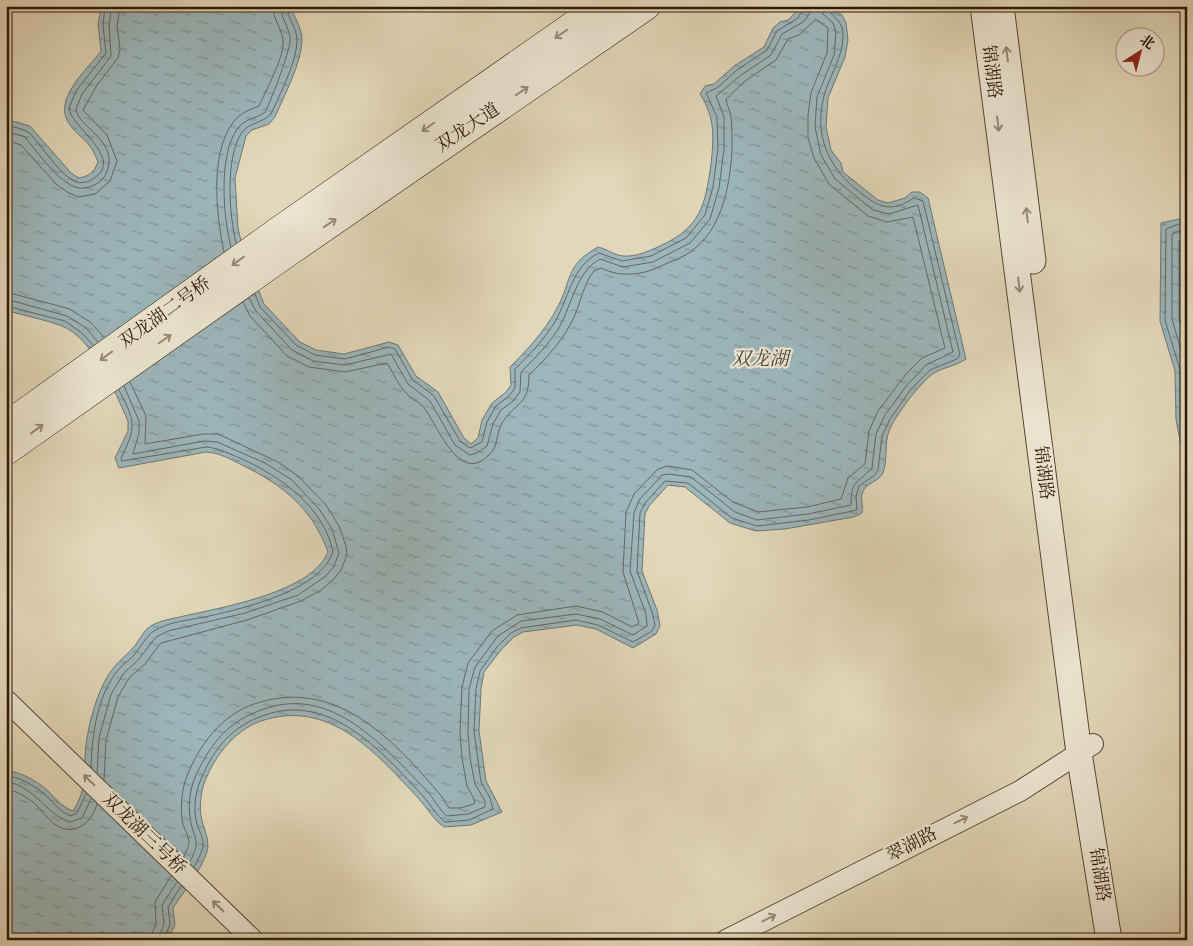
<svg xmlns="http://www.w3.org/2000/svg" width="1193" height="946" viewBox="0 0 1193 946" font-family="'IM FELL DW Pica','Noto Serif SC',serif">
	<defs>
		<pattern id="water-ripples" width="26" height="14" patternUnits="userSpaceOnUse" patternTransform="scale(1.25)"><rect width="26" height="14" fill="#9cb6bb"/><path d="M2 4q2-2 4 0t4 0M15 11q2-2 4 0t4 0" fill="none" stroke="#809396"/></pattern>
	</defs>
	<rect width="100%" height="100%" fill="#e2d7b8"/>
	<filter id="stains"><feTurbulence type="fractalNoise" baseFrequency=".004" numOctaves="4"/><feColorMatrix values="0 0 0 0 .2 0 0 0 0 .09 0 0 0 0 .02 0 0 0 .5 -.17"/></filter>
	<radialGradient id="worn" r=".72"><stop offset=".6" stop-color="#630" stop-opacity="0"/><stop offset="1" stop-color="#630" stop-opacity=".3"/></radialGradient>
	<!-- water -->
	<g fill="url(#water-ripples)" stroke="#707773">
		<path d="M 98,6 L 291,6 C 294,17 302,29 302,39 C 302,62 284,96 275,117 L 269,124 L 252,130 L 246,136 L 235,178 L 238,228 L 244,254 L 264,304 L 300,342 L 316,350 L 344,354 L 389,342 L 398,345 L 416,376 L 438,392 L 464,438 L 471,444 L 478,438 L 482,420 L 492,403 L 506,392 L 511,385 L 510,367 C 528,349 544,332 556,310 C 573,280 564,266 598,247 C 607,249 614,255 623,256 C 636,257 649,251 660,246 C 701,227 705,206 711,164 C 714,137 715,117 700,94 L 705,86 L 714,84 L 734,66 L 764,47 L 773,28 L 780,22 L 788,20 L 801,7 L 829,6 L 842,15 L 846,23 L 848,40 L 845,57 L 828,98 L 826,127 L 831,150 L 841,163 L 843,172 L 878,200 L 888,203 L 905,198 L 912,192 L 920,192 L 928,198 L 966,359 C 956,366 944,367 934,373 C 920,383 896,414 889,431 C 884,444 888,460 883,473 C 878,483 865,482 862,494 C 861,500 863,507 862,513 L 854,517 L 785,529 L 756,531 L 730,523 L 685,487 L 668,485 L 649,506 L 645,514 L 642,571 L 657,610 L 660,626 L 656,634 L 633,648 L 596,629 L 577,625 L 523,632 L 514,637 L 501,650 L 484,672 L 481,689 L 479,731 L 486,781 L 502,812 L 471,825 L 444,827 C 433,819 428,809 419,799 C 376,753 330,698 261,721 C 233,731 212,759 203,787 C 200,798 199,813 203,824 C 205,831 208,838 208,846 C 206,865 183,892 173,908 L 175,925 L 168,940 L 9,940 L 6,938 L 6,770 C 22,773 36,780 48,791 C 56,799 62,807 73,811 C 88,788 83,770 86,745 C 89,721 99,683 116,665 C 121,659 127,655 132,649 C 138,643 142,633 148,628 C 158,620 173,619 184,616 C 224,607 312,592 328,552 C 312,508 283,485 242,465 C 230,459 220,453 206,452 L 119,468 L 115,458 L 128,431 L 128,421 C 115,392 93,338 62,326 C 44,319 24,316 6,310 L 6,119 L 30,126 L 71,173 L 79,178 C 90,176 94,172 98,162 C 89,138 83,142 70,125 C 51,100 87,70 101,51 L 98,24 L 101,8 Z"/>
		<polygon points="1179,219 1187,221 1187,474 1176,420 1175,371 1160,321 1161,223"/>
	</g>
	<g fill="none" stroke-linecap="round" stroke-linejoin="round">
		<!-- shore -->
		<g stroke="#646761" stroke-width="1">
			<path d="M 6,124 C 13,128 22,128 28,132 C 32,134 35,140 38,143 C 48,155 61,175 76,182 C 80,183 87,183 91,180 C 128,160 71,128 69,108 L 76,91 L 106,53 L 103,25 L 105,6"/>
			<path d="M 6,131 C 12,134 20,135 25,137 C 27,139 30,144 32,146 C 43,159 66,191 84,188 C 93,187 102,182 106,174 C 121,141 78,128 76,109 L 82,94 L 111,56 L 109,25 L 112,6"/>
			<polyline points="6,140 21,145 57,185 69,193 79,197 95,194 110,181 117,161 107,135 83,110 97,85 118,58 120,49 117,26 120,6"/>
			<polyline points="1187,226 1179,224 1166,229 1165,320 1180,370 1181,419 1187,448"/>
			<polyline points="1187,232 1179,231 1172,234 1172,319 1186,368 1187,392"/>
			<polyline points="1187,239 1179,241 1179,318 1187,345"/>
			<path d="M 236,243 C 229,214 225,158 242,132 C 250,122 263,123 271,114 C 280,94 297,61 297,40 C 297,28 287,18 287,6"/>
			<path d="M 231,247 C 223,216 218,154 238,128 C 246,118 255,119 264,113 C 269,108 289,52 290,42 C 292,32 281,19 280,6"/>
			<path d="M 224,252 C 216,215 208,144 239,116 C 244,111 253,109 259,106 C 266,90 285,56 283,40 C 282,29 273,20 273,6"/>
			<polyline points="6,292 70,309 90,322 104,337"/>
			<path d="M 255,294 L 260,307 L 296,345 L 315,355 L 345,359 L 389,347 L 395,349 L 412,379 L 434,396 L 460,441 L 470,448 L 482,442 L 487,422 L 496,406 L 509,396 L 515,388 L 515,369 C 529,355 542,342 553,325 C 569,300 571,266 599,253 L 622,261 L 651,256 L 686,238 L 705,215 L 713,187 L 718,148 L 717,117 L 706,93 L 717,88 L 737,70 L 767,50 L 777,31 L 798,18 L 805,6"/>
			<path d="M 249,298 L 256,311 L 292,350 L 313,361 L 345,365 L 391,354 L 408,384 L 430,401 L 455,445 L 470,455 L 477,453 L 487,446 L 493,424 L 501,410 L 513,401 L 520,392 L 521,372 C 535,358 547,346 557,331 C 571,309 576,271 600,259 L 623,267 L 653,262 L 690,243 L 710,219 L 719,188 L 724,149 L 724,117 L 716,96 L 741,75 L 771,55 L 782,34 L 803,22 L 810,13 L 811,6"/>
			<polyline points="6,299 67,316 86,328 98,342"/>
			<polyline points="6,306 65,321 82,333 93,345"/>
			<path d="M 91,767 C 92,735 97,696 118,670 C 123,664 130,660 135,654 C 141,647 146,636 154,631 C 169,621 192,620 209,616 C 245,608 321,590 333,552 C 324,507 281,477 242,459 C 230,454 219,448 206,447 L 122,461 L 121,458 C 137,426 135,421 119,390"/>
			<polyline points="97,773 99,738 111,694 124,673 138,660 156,637 168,631 245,613 298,595 326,576 334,566 339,553 332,529 319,509 292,480 265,463 217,442 204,441 133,454 139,433 139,421 124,386"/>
			<path d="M 6,775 C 20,778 32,784 43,793 C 53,801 58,811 71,816 L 77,813 L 86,794"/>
			<polyline points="104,780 106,740 118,697 129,678 144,665 161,643 247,620 301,601 321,590 332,581 341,570 347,555 346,546 339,526 326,505 298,476 278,462 218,434 203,434 145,444 146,416 130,382"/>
			<path d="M 6,781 C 37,788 45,814 70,822 L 82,818 L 91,799"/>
			<path d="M 6,789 C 17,791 25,796 34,803 C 41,809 46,817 53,823 C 72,838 91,825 97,804"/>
			<path d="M 184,857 C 185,853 189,847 189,843 C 189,837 185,830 183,825 C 180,809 181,791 187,776 C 199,745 222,715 254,704 C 334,677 390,736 438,792 C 443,797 445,803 449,808 L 460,808 L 474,804 L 475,801 L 467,786 L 462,758 L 460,732 L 462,687 L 468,663 L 492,631 L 517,615 L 576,606 L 603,612 L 632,627 L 639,623 L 623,572 L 626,512 L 634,494 L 658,469 L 668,466 L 692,470 L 733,502 L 758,512 L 807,507 L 841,499 L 848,478 L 865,464 L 869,431 L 878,411 L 907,373 L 922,358 L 945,348 L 913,217 L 887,222 L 868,216 L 829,184 L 814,158 L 808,138 L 808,115 L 811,93 L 827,53 L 828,28 L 816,19 L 799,35 L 788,39 L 776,60 L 745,81 L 726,99 C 727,105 730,111 731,117 C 735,158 729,223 694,249 C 685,257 674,260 663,265 C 644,275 621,278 601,268 L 594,271 C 584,283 581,301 575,315 C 565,338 547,358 529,375 C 529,407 515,401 501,425 C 497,432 498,442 493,450 C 462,491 439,428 425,409 C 422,403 413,400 408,395 C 398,385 394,374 387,363 L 345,372 L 309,367 L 287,356 L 250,316 L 243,302"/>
			<path d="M 189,863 C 192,858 196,850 196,845 C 197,839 193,832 192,827 C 187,811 189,790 196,775 C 212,742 228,721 264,709 C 332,685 383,746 426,790 C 434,798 438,809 447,816 L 468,814 L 485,807 L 485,801 L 475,784 L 470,758 L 468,732 L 469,689 L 475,667 L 498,636 L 521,621 L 576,614 L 600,619 L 633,635 L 647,626 L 646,614 L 630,571 L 634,513 L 640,499 L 662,475 L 669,474 L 691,477 L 735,512 L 757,520 L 808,514 L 851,505 C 851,480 857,484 872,468 L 876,434 L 885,415 L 907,385 L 926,365 L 953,352 L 918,205 L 889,214 L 873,210 L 835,179 L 821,155 L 815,127 L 817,97 L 834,55 L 836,32 L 833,23 L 823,14 L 821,6"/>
			<path d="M 194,867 C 197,862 202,852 203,846 C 204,839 199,831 197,824 C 193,810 195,793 201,779 C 214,748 232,726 265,715 C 331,692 383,753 423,796 C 431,805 436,815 445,822 L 469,820 L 493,809 L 490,798 L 481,782 L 474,731 L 476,689 L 480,671 L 497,647 L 511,633 L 521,628 L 576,620 L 598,625 L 633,642 L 652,631 L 655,625 L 652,612 L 637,571 L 640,513 L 645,503 L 665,481 L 688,483 L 732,518 L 757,526 L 809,520 L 857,510 L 856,496 L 859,486 L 875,475 L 878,470 L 882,436 L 890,419 L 911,389 L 930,370 L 957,359 L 960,355 L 923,201 L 914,198 C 896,210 883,210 866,197 C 829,171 811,135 826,89 C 832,72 842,57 843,38 C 844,17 829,18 828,6"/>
			<polyline points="150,940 156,923 155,902 171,876"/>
			<polyline points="158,940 164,924 162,905 177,882"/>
			<polyline points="164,940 170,924 168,907 181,886"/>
		</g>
		<!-- minor casing -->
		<g stroke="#5a4833" stroke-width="22">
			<g id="minor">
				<polyline points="6,700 253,940"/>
				<polyline points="726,940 1020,791 1093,744"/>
			</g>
		</g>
		<!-- tertiary casing -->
		<g stroke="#5a4833" stroke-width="27">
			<g id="tertiary">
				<polyline points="983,6 1079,753 1109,940"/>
				<polyline points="1001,6 1033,261"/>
			</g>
		</g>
		<!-- secondary casing -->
		<g stroke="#2d1807" stroke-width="29">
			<g id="secondary">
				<polyline points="6,426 277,232 601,6"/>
				<polyline points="6,451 290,251 646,6"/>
			</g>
		</g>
		<!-- minor -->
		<use href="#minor" stroke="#ece5d1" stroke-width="20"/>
		<!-- tertiary -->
		<use href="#tertiary" stroke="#ece5d1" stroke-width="25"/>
		<!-- secondary -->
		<use href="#secondary" stroke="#ece5d1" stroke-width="28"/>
	</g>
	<!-- one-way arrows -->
	<defs><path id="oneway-shaft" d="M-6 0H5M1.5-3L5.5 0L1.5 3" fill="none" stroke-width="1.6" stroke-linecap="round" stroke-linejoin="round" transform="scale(1.25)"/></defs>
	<g stroke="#968976">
		<use href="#oneway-shaft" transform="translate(561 34) rotate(145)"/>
		<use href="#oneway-shaft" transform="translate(1007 54) rotate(-97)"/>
		<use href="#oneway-shaft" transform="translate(522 91) rotate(-34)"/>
		<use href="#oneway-shaft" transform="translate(998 124) rotate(83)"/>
		<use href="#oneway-shaft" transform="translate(428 127) rotate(145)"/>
		<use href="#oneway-shaft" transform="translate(1027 215) rotate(-97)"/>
		<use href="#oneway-shaft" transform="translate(330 223) rotate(-34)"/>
		<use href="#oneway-shaft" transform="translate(238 261) rotate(144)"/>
		<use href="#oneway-shaft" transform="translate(1019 285) rotate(83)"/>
		<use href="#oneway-shaft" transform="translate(165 339) rotate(-35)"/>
		<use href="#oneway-shaft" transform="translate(106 356) rotate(144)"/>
		<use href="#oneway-shaft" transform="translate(37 429) rotate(-36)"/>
		<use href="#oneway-shaft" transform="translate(89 780) rotate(-136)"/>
		<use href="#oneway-shaft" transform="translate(961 820) rotate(-27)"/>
		<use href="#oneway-shaft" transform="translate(218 906) rotate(-136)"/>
		<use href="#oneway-shaft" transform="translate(769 918) rotate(-27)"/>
	</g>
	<g text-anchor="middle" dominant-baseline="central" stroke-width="4.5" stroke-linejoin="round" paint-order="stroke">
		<!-- street labels -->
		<g font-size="18" fill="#2d1807" stroke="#ece5d1">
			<text transform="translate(991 72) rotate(83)">锦湖路</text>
			<text transform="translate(468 128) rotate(-34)">双龙大道</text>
			<text transform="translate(165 313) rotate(-36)">双龙湖二号桥</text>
			<text transform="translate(1043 473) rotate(83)">锦湖路</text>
			<text transform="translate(144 834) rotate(44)">双龙湖三号桥</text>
			<text transform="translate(912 845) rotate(-27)">翠湖路</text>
			<text transform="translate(1099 875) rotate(81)">锦湖路</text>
		</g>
		<!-- water labels -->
		<g font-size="19" font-style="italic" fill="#4e473d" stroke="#ece5d1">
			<text x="760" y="359">双龙湖</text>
		</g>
	</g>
	<!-- margin -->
	<rect width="1193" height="946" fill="none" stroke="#e2d7b8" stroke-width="25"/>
	<rect x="8" y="8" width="1178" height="931" fill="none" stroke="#2d1807" stroke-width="2.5"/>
	<rect x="12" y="12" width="1168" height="921" fill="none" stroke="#2d1807"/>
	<!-- north arrow -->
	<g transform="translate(1140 52) rotate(36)"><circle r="24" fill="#ece5d1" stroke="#a09380"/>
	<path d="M0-4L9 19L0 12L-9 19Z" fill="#8f2418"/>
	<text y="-8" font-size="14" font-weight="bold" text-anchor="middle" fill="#2d1807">北</text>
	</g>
	<rect width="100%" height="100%" filter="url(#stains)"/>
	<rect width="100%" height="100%" fill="url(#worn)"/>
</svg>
